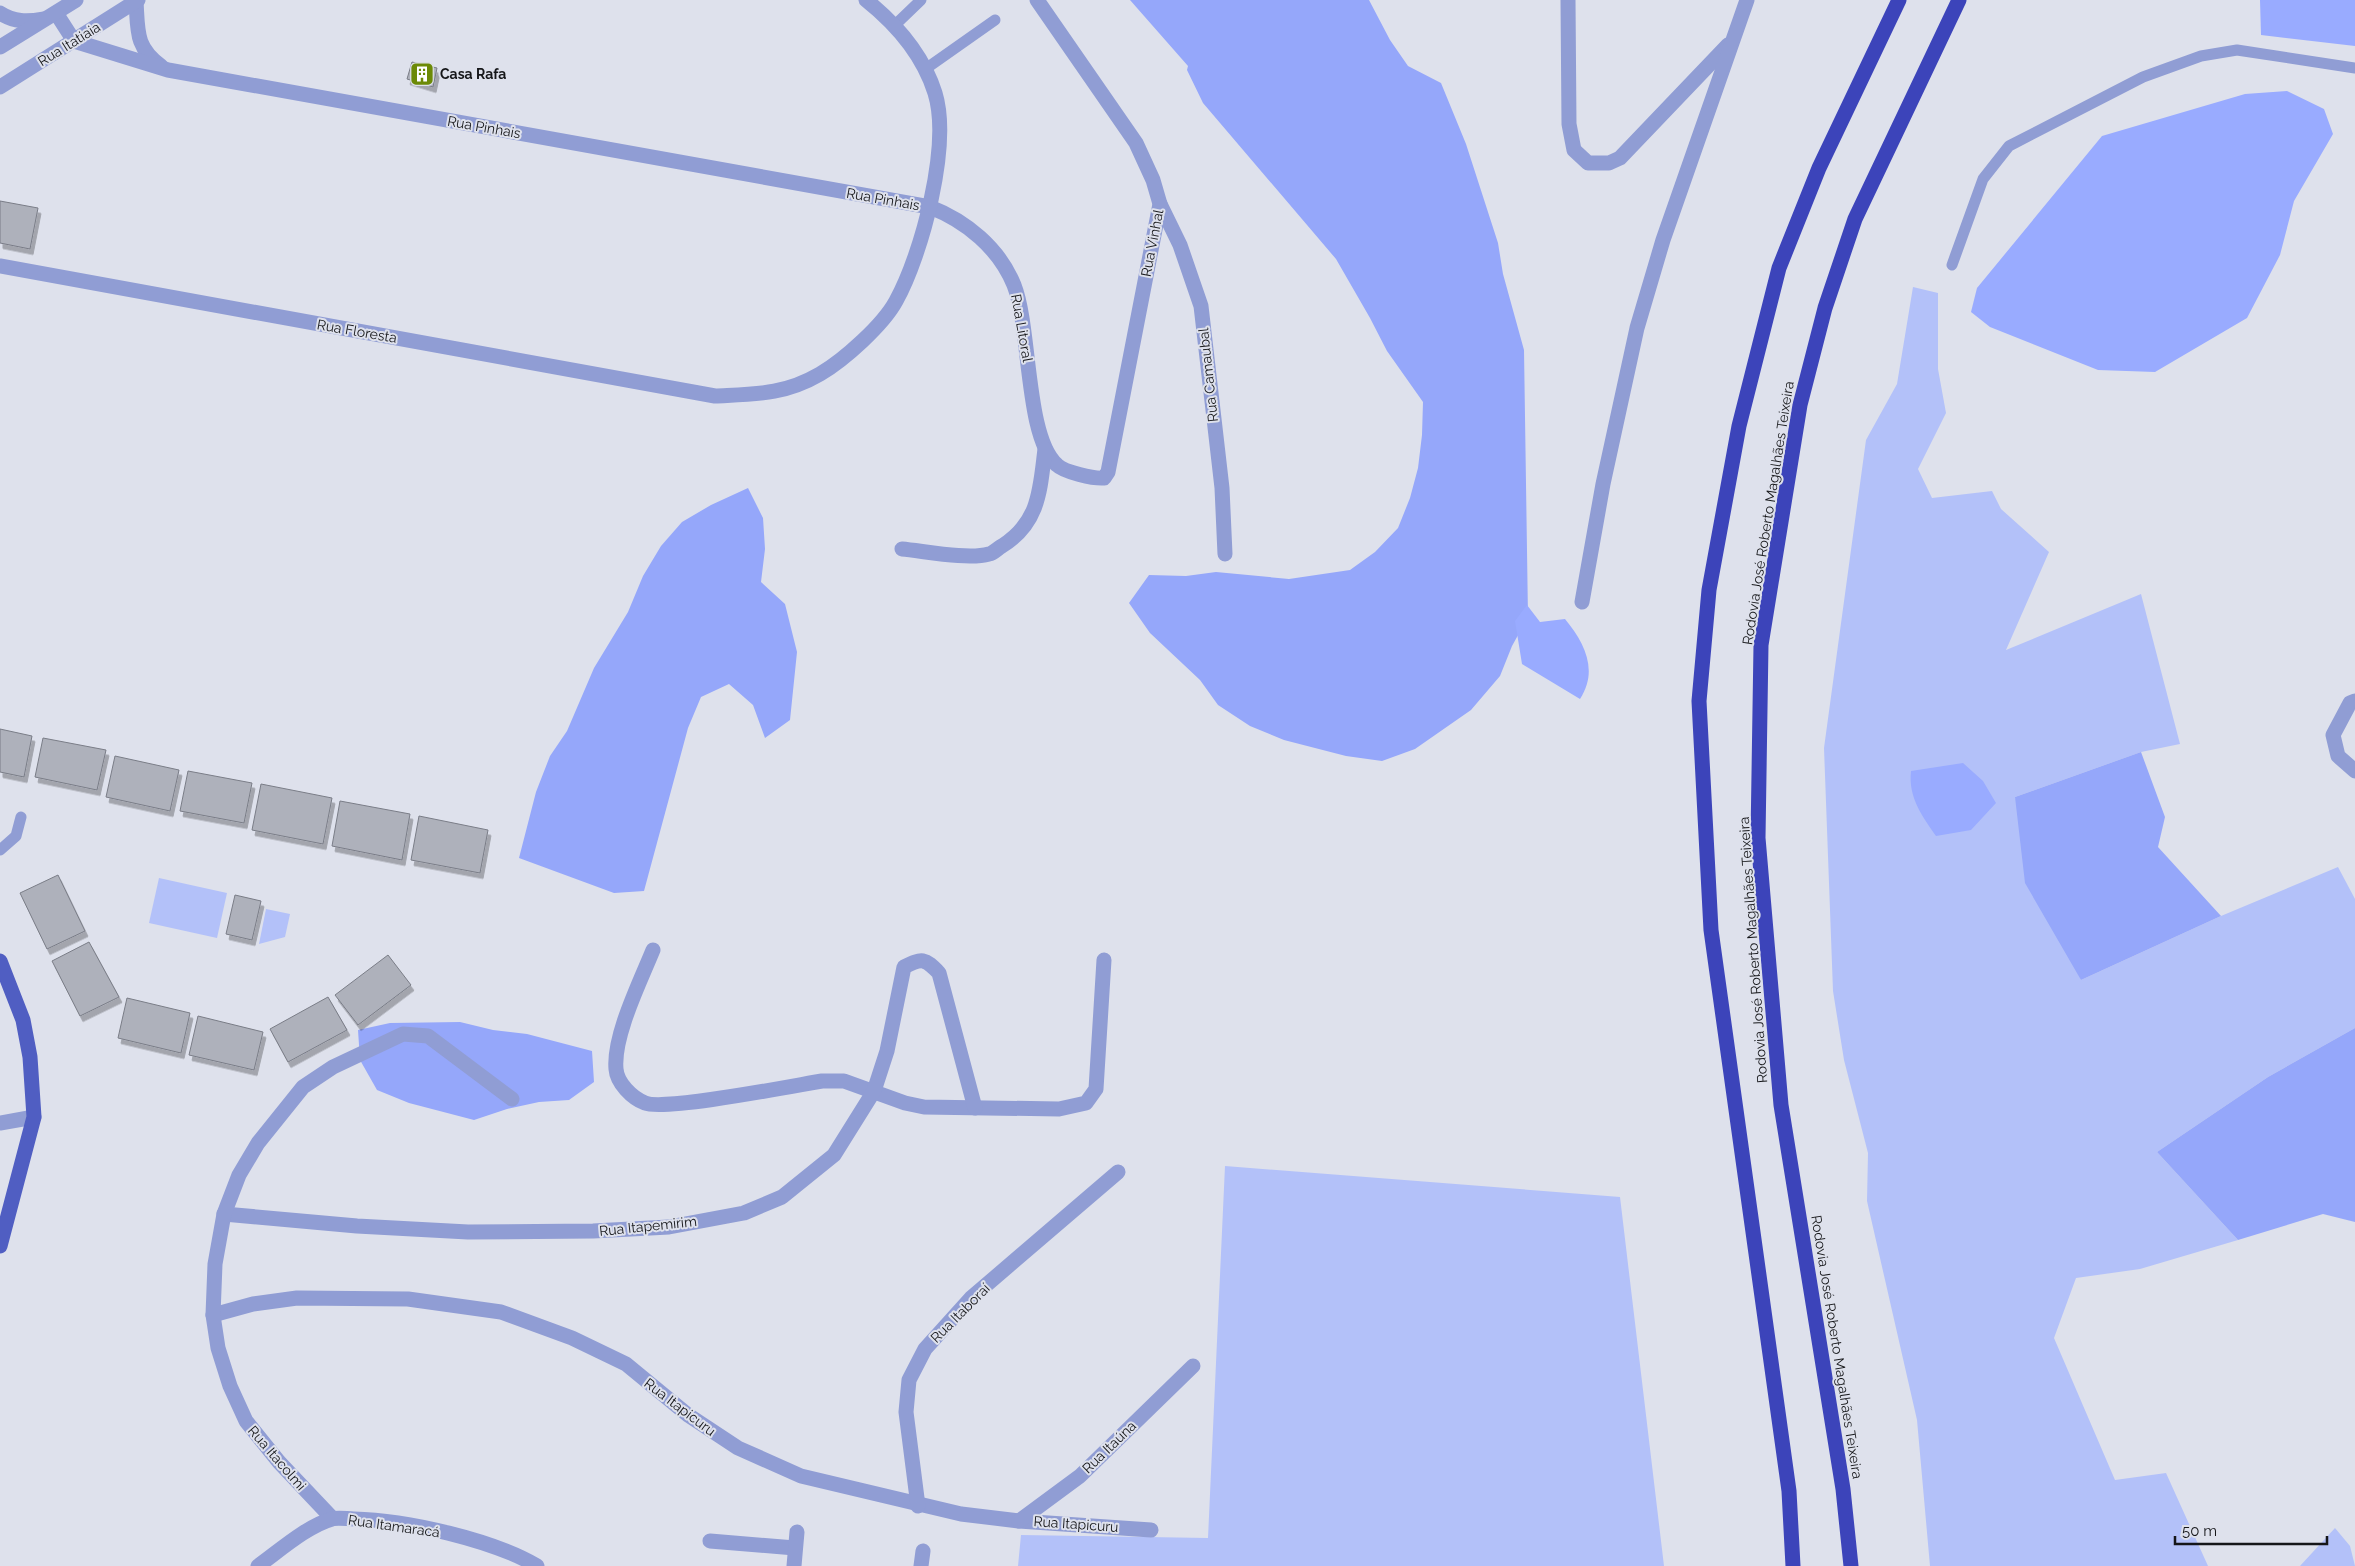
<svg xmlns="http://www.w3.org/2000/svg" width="2355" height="1566" viewBox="0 0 2355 1566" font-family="Raleway,sans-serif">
	<defs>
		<filter id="shadow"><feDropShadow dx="3" dy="5.5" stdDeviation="0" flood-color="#0004"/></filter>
	</defs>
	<rect width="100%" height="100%" fill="#dee1ec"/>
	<!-- green -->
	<g fill="#b3c1f9">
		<polygon points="1913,287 1938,293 1938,369 1946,413 1918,469 1932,498 1992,491 2001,509 2049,552 2006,650 2141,594 2180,744 2141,752 2015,797 2081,980 2221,916 2338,867 2355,899 2355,1028 2268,1077 2157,1152 2238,1240 2140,1269 2076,1278 2054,1338 2115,1480 2166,1473 2208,1566 1930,1566 1917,1420 1867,1201 1868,1153 1844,1060 1833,991 1824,748 1866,440 1897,384"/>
		<polygon points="159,878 227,893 217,938 149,923"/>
		<polygon points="266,909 290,914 285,937 259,944"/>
		<polygon points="1225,1166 1620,1197 1664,1566 1018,1566 1021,1535 1208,1538"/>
		<polygon points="2335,1528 2350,1546 2355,1566 2300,1566"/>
	</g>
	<!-- forest -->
	<g fill="#95a7fa">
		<polygon points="1130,0 1369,0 1390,40 1408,66 1441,83 1466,144 1498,243 1503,274 1524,350 1528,617 1512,646 1500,676 1471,710 1415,749 1382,761 1346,756 1284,740 1250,726 1218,705 1200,680 1150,633 1129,603 1149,575 1186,576 1216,572 1289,579 1350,570 1375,552 1398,528 1410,498 1418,468 1422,435 1423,402 1387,351 1370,318 1336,259 1203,103 1187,70 1188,66"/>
		<polygon points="748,488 763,518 765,549 761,582 785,604 797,652 790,720 765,738 753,705 729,684 701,697 688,728 644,891 614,893 519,858 536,792 550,756 567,731 594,668 628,612 643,576 661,546 682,522 711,505"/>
		<polygon points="2141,752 2165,817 2158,847 2221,916 2081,980 2025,883 2015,797"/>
		<polygon points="460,1022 493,1030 527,1034 592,1051 594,1082 569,1100 539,1102 507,1109 474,1120 409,1103 377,1090 360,1060 358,1030 390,1023"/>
		<polygon points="2355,1028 2355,1222 2323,1214 2238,1240 2157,1152 2268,1077"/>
	</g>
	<!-- water -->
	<g fill="#99abff">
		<polygon points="2260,0 2355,0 2355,46 2261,35"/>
		<polygon points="2287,91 2324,109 2333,134 2294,201 2280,255 2247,318 2155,372 2098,370 1990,327 1971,312 1977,288 2102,136 2245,94"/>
		<path d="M 1527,605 L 1540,622 L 1565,619 C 1584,642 1599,670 1580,699 L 1522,664 L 1515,621 Z"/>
		<path d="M 1963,763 L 1983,781 L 1996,803 L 1971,830 L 1936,836 C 1922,816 1908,797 1911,771 Z"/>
	</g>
	<!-- building -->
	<g fill="#aeb1bb" stroke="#7a7d87" filter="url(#shadow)">
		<polygon points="412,62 437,68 433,87 407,79"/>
		<polygon points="0,201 38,208 30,249 0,243"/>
		<polygon points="0,729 32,736 24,777 0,772"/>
		<polygon points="43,738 106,750 97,790 35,777"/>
		<polygon points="115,756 179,770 170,811 106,797"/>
		<polygon points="188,771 252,783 244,823 180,811"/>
		<polygon points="261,784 332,798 323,844 252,830"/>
		<polygon points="340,801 410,814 402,860 332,846"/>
		<polygon points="419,816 488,830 480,873 411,860"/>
		<polygon points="58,875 85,931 47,949 20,893"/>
		<polygon points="235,895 261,901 252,940 226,934"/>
		<polygon points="89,942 119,997 80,1016 52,961"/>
		<polygon points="388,955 411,985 358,1025 335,995"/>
		<polygon points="328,997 347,1030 288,1062 270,1029"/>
		<polygon points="127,998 190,1013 181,1053 118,1038"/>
		<polygon points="198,1016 263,1032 254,1070 189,1055"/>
	</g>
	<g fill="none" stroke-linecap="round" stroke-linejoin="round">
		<!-- lane -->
		<g stroke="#909dd4" stroke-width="11">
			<polyline points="895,25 921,0"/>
			<polyline points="924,70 995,20"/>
			<polyline points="1952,265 1983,179 2009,146 2143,77 2201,56 2237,50 2355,68"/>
			<polyline points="0,850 16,836 21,817"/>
		</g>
		<!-- street -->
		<g stroke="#909dd4" stroke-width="15">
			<polyline points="1568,0 1569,124 1574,150 1588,163 1609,163 1620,158 1728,45"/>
			<path d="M 136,1 C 138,31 135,47 161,66"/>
			<path d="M 0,13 C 14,22 27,22 43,19"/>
			<path d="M 56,13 L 74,41 L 168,70 L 930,207 C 966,221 999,248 1014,285 C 1031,328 1025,437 1057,465 C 1064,472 1094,479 1104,478 L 1108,472 L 1160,204 L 1153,180 L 1136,143 L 1037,0"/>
			<polyline points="0,47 76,0"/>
			<polyline points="0,87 138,0"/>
			<polyline points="1160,204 1180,245 1201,306 1222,488 1225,554"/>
			<path d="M 0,266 L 715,396 C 755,394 784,395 820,374 C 844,360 883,325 896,301 C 922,254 951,145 935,93 C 923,55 896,24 866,0"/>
			<path d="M 902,549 C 924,551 968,560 989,554 C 994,553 998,548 1002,546 C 1040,522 1040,489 1045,449"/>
			<polyline points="1582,602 1603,484 1637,328 1663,240 1747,0"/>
			<polyline points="2355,701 2350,703 2333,735 2338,756 2355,771"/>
			<path d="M 653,950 C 640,982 613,1036 616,1069 C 617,1083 632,1098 645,1103 C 665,1111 792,1086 822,1081 L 844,1081 L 905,1103 L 924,1107 L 1059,1109 L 1086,1103 L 1096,1089 L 1104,960"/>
			<polyline points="0,1123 34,1117"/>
			<path d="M 224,1214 L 357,1226 L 468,1232 L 593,1231 L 669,1227 L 744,1213 L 782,1197 L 834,1155 L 874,1091 L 887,1051 L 904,967 C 922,958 925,958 939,973 L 975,1108"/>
			<polyline points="213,1315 253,1304 297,1298 408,1299 501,1312 572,1338 626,1364 688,1415 738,1448 801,1476 961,1514 1019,1521 1151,1530"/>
			<polyline points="918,1506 906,1412 909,1380 925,1349 971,1298 1118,1172"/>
			<polyline points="332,1518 279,1462 246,1421 230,1386 218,1348 213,1315 215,1264 224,1214 239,1175 258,1143 303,1087 333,1067 403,1034 428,1036 512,1099"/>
			<polyline points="1019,1521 1080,1476 1193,1366"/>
			<polyline points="710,1541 795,1548"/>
			<path d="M 258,1566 C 279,1551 307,1526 332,1519 C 338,1517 347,1519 354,1519 C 406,1520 493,1540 537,1566"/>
			<polyline points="794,1566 797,1532"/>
			<polyline points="921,1566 923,1551"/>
		</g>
		<!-- primary -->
		<polyline stroke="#505ec2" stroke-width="15" points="0,961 23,1020 30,1057 34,1117 0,1246"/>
		<!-- highway -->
		<g stroke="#3c44ba" stroke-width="15">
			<polyline points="1793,1566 1789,1491 1711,930 1699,701 1709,590 1739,426 1779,268 1819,168 1899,0"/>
			<polyline points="1851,1566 1843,1489 1781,1105 1758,838 1761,645 1800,405 1825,308 1855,219 1959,0"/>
		</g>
	</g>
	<!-- icons -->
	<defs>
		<g id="building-square" transform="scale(1.25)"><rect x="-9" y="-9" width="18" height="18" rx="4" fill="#6c8a06" stroke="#dee1ec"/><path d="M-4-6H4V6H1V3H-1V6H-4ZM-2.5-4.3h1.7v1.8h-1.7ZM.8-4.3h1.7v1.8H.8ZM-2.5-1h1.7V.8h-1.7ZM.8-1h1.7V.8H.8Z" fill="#fff"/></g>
	</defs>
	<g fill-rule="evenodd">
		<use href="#building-square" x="422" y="74"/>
	</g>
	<g text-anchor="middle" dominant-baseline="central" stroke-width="4" stroke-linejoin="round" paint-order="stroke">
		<!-- street labels -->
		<g font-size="14" fill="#151619" stroke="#dee1ec">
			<text transform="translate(69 44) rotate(-32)">Rua Itatiaia</text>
			<text transform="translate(484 127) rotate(10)">Rua Pinhais</text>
			<text transform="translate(883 199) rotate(10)">Rua Pinhais</text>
			<text transform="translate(1152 243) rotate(-79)">Rua Vinhal</text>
			<text transform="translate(1022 328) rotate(80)">Rua Litoral</text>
			<text transform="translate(357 331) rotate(10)">Rua Floresta</text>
			<text transform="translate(1208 375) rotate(-96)">Rua Camaubal</text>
			<text transform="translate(1768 513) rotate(-81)">Rodovia José Roberto Magalhães Teixeira</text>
			<text transform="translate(1753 950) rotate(-94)">Rodovia José Roberto Magalhães Teixeira</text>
			<text transform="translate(648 1226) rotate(-6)">Rua Itapemirim</text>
			<text transform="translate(960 1313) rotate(-45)">Rua Itaboraí</text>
			<text transform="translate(1837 1347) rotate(81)">Rodovia José Roberto Magalhães Teixeira</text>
			<text transform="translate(680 1407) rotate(37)">Rua Itapicuru</text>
			<text transform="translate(1109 1447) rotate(-44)">Rua Itaúna</text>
			<text transform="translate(277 1458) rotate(49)">Rua Itacolmi</text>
			<text transform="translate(1076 1524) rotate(4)">Rua Itapicuru</text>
			<text transform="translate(394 1526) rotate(8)">Rua Itamaracá</text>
		</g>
		<!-- poi labels -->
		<g font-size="14" font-weight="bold" fill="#151619" stroke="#dee1ec" text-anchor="start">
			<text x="440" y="74">Casa Rafa</text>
		</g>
	</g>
	<!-- scale -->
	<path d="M2175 1536v8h152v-8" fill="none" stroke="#151619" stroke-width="2.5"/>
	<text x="2182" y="1536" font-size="15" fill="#151619" stroke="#dee1ec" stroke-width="4" paint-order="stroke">50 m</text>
</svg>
